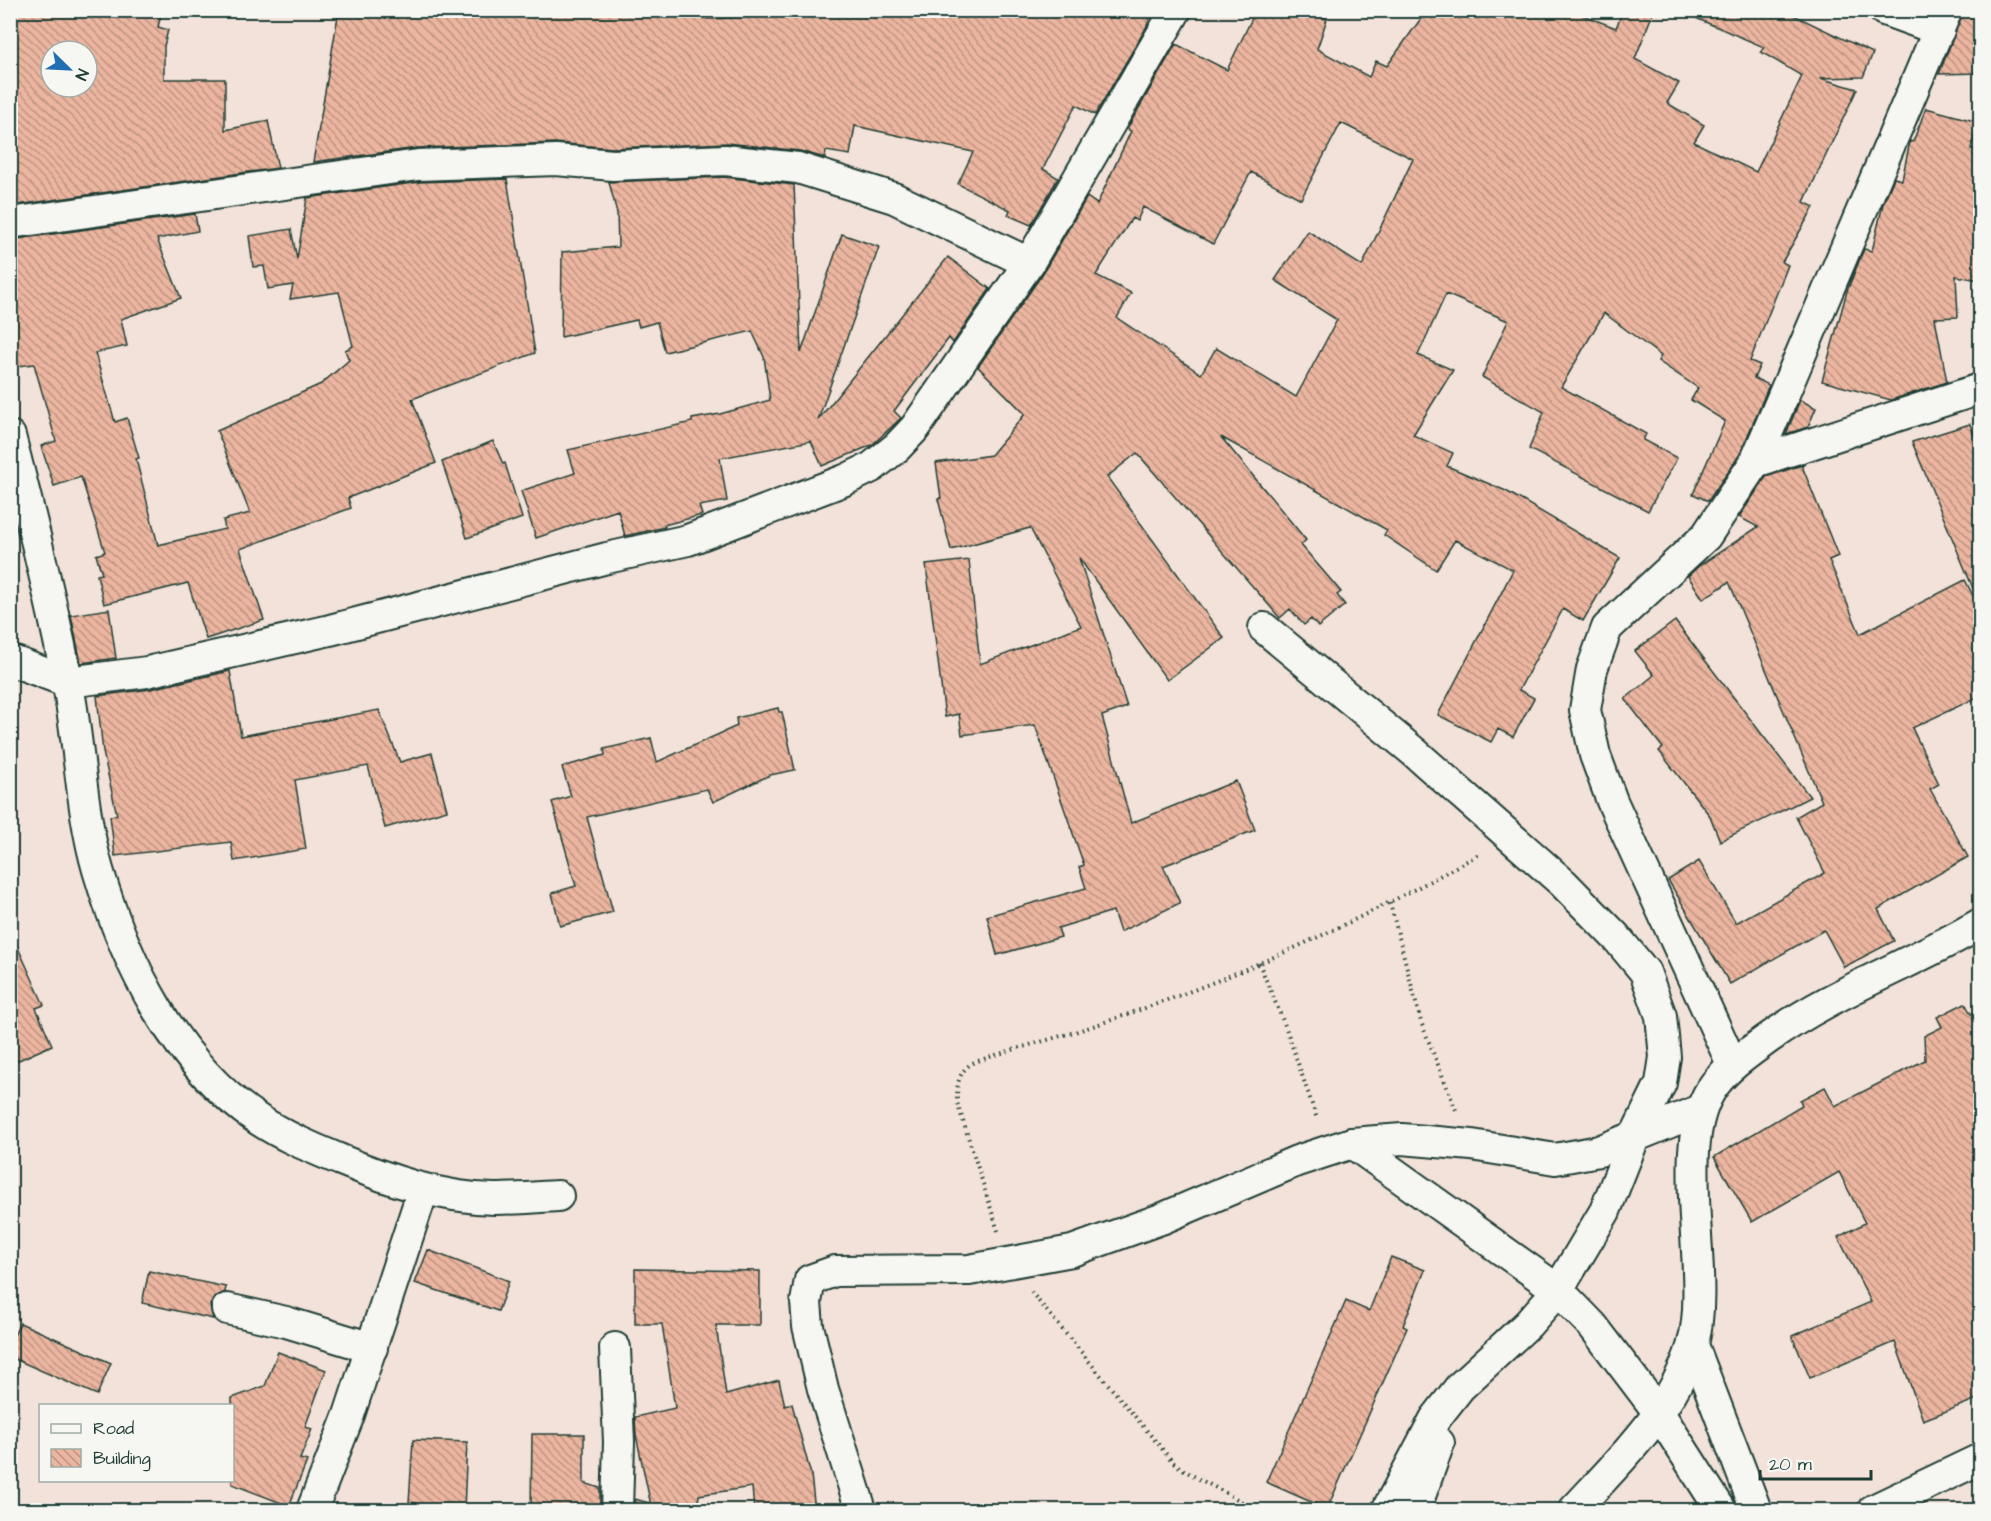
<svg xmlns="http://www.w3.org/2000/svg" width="1991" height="1521" viewBox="0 0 1991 1521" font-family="'Architects Daughter',sans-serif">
	<defs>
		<pattern id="building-back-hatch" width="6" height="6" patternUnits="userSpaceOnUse" patternTransform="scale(1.5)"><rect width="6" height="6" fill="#ebb59f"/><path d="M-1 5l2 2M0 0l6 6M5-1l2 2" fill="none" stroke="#be9482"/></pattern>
	</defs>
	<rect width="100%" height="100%" fill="#f3e2d9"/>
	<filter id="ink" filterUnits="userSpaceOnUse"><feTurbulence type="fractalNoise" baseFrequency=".0167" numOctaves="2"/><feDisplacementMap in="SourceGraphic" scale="12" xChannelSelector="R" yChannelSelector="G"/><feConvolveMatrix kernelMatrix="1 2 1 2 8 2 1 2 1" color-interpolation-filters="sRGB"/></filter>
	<g filter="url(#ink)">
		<!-- building -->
		<g fill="url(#building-back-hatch)" stroke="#1f3d34" stroke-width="1.5" fill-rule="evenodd">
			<path d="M 10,10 L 162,10 L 158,27 L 168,30 L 164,46 L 164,79 L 225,79 L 225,130 L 268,121 L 278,168 L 10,206 ZM 51,51 L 87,51 L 87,87 L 51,87 Z"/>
			<polygon points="339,10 708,10 707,19 785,16 786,10 1153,10 1146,28 1095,115 1076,105 1043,169 1058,178 1031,225 1008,215 1010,210 958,184 973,152 855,126 850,155 826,151 825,158 800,151 727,143 613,148 555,143 417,148 313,162"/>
			<path d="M 1256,10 L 1304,10 L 1327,19 L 1317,49 L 1369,77 L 1376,61 L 1387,66 L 1427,10 L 1570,10 L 1616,28 L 1623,10 L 1654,10 L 1635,59 L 1679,83 L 1667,103 L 1704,125 L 1694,142 L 1756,172 L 1802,76 L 1761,52 L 1764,47 L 1677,10 L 1783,10 L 1873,53 L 1863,77 L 1820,78 L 1857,89 L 1804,202 L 1814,207 L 1782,262 L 1788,265 L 1750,361 L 1760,365 L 1754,378 L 1769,385 L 1740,454 L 1708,501 L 1693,494 L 1725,421 L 1691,400 L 1698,388 L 1658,361 L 1661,356 L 1604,313 L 1561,387 L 1646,434 L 1643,440 L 1677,458 L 1648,511 L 1529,449 L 1544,412 L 1482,377 L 1508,321 L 1446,294 L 1418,355 L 1453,370 L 1413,435 L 1453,453 L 1447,466 L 1506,491 L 1620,558 L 1583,621 L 1563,609 L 1519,690 L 1534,698 L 1513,737 L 1498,729 L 1491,742 L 1438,715 L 1513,570 L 1455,540 L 1436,570 L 1384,535 L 1387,530 L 1221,437 L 1306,540 L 1301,545 L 1341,592 L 1337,595 L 1345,605 L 1318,627 L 1311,619 L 1304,625 L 1290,609 L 1280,618 L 1137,453 L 1107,477 L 1224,638 L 1167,680 L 1079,558 L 1127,707 L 1102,716 L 1131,823 L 1236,781 L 1255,830 L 1163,866 L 1180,903 L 1120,932 L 1113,911 L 1058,928 L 1061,937 L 997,955 L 987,916 L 1086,888 L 1079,867 L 1084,865 L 1035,725 L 962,735 L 959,714 L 945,717 L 926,565 L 969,560 L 980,664 L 1081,626 L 1030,528 L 951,550 L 938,499 L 941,498 L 936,463 L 991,455 L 1025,414 L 978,367 L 1043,273 L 1087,197 L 1097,204 L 1131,131 L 1127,129 L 1176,44 L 1227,70 ZM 1341,123 L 1413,159 L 1362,266 L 1308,231 L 1275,280 L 1337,320 L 1296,397 L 1216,348 L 1201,374 L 1117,318 L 1131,293 L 1096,275 L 1132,218 L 1137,221 L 1143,207 L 1213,244 L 1251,172 L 1301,199 Z"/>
			<polygon points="1964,10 1980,10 1980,73 1939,74"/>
			<polygon points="1926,108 1978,122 1971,149 1980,149 1980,280 1956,276 1958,317 1935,318 1947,382 1891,400 1822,381 1847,291 1864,249 1872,251 1883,204 1894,178 1902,180 1910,141 1913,142"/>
			<polygon points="724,177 794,185 801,353 842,234 879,247 818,420 948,257 990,289 953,343 949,338 894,411 901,418 872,445 822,466 811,441 720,458 727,501 699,506 702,515 664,525 665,527 625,536 618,510 536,538 521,491 575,473 568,450 692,422 692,419 720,414 770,400 764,357 752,331 665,352 657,322 639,327 637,320 561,337 562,252 618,247 617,213 609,182"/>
			<polygon points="507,179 535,353 412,399 436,463 348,498 351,508 240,549 264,620 206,639 188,583 104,604 97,575 102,574 96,555 105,552 81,477 54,486 41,446 56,441 34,364 10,367 10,240 195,214 198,231 157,239 181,298 121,319 127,346 95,353 115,422 127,418 139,458 136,459 158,545 225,529 223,520 250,513 217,431 321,384 349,360 345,350 353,346 339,292 290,299 293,285 268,289 264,266 253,267 249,236 291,229 297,259 307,198 420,182"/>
			<polygon points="1800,400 1816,408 1808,427 1786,434"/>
			<polygon points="1970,424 1980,450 1980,605 1912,442"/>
			<polygon points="493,441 503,464 505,463 522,518 467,538 442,462"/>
			<polygon points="1805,464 1802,466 1838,556 1829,560 1860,634 1965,580 1980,609 1980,696 1912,728 1939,784 1930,789 1968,857 1878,909 1894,941 1844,967 1824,930 1730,984 1668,880 1699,861 1736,923 1825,873 1796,817 1822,802 1729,582 1703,599 1688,576 1700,565 1758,527 1739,517 1766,477"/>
			<polygon points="109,609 116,658 81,663 71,615"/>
			<polygon points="1675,621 1810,797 1720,841 1710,816 1659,751 1663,748 1625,699 1654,675 1635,651"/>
			<polygon points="230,671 241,736 379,710 400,762 432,753 447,810 385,828 368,766 295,780 306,849 234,861 231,842 115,856 110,816 117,815 103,752 97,696 151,689"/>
			<polygon points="778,708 779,712 782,712 795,770 770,775 713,802 707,789 587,817 613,912 560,926 552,893 576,886 552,802 571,796 562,767 605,755 604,749 651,738 657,762 737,726 736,718"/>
			<polygon points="10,930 44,1005 36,1008 52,1045 10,1064"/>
			<polygon points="1965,1003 1971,1014 1980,1009 1980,1398 1923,1420 1895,1342 1810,1378 1792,1336 1871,1302 1838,1237 1865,1223 1839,1172 1752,1222 1714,1157 1802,1105 1800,1100 1825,1087 1835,1106 1925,1060 1924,1036 1942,1027 1937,1017"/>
			<polygon points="428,1250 509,1281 498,1311 415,1283"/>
			<polygon points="1391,1257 1425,1270 1403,1326 1407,1328 1327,1509 1266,1482 1346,1301 1369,1311"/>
			<polygon points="635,1269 760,1271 760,1325 716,1325 726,1395 779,1380 785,1406 792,1404 811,1475 815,1510 754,1510 752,1487 699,1495 697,1510 652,1510 636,1435 635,1417 675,1408 662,1324 635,1324"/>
			<polygon points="149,1271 226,1287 225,1292 215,1297 210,1305 213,1319 142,1303"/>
			<polygon points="20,1323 111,1363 97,1395 10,1357 10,1344"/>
			<polygon points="278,1352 326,1370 305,1427 312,1429 300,1459 307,1461 289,1506 232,1484 232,1398 265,1386"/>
			<polygon points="532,1434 584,1434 584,1483 600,1488 600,1510 531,1510"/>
			<polygon points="413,1440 467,1442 464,1510 415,1510 416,1503 409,1503"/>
			<polygon points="635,1499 649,1503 648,1510 634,1510"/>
		</g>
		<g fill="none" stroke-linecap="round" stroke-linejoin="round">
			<!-- street casing -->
			<g stroke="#1f3d34" stroke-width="34">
				<g id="street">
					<polyline points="1884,10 1939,30"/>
					<polyline points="10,223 418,165 556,160 613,165 725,160 798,168 894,198 1029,263"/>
					<path d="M 10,436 C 31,517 51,598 67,680 C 80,743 80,808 98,870 C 126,965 175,1064 259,1120 C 285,1137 312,1148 341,1160 C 389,1180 441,1198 494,1199 C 516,1199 537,1197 558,1196"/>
					<polyline points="1755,462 1980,389"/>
					<polyline points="1264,628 1414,752 1563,883 1616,937 1645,972 1661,1016 1665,1057 1661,1083 1634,1138 1605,1211 1558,1290 1528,1324 1460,1387 1435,1419 1387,1510"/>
					<polyline points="10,660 68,682 147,672 330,630 607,558 688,540 845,480 872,467 897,447 915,428 1029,263 1176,10"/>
					<polyline points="1732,1064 1612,801 1595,755 1585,710 1592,669 1607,628 1706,536 1755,462 1947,10"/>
					<polyline points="1352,1143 1558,1290 1593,1326 1659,1413 1721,1510"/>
					<polyline points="227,1309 286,1322 372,1348"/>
					<polyline points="1693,1345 1756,1510"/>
					<polyline points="615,1348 619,1442 617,1510"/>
					<polyline points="312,1510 349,1415 423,1190"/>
					<polyline points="861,1510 823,1389 808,1326 806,1302 810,1280 835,1271 969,1270 1072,1251 1161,1219 1297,1161 1352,1143 1402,1139 1472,1145 1555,1159 1599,1151 1700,1110"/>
					<polyline points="1415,1510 1439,1443"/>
					<path d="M 1574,1510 C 1618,1462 1672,1412 1692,1347 C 1714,1275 1669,1143 1715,1084 C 1729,1066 1747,1054 1766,1040 C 1832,992 1910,965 1980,924"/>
					<polyline points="1873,1510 1980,1459"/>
				</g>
			</g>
			<!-- path -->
			<g stroke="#1f3d34" stroke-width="4" stroke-dasharray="1.5 4.5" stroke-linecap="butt">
				<polyline points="1390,903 1421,1022 1456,1110"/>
				<polyline points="1259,963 1286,1028 1317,1119"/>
				<path d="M 998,1231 L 957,1102 C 957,1085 957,1074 972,1063 C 1011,1049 1051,1040 1090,1027 C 1225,983 1356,924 1479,854"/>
				<path d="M 1031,1292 L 1173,1462 C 1198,1482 1228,1491 1254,1510"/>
			</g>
			<!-- street -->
			<use href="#street" stroke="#f6f6f2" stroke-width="30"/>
		</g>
	</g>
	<!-- margin -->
	<rect width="1991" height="1521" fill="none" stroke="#f6f6f2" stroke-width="36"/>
	<rect x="18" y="18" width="1955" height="1485" fill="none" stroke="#1f3d34" stroke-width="2" filter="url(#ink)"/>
	<!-- legend -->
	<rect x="39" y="1404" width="195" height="78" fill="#f6f6f2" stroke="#a0aca6" stroke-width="1.5"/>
	<rect x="51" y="1424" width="30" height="9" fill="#f6f6f2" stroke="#a0aca6" stroke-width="1.5"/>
	<text x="93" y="1434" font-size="18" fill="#1f3d34">Road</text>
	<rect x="51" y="1449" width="30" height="18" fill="url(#building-back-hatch)" stroke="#a0aca6" stroke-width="1.5"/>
	<text x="93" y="1464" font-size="18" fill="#1f3d34">Building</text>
	<!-- north arrow -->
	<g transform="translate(69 69) rotate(114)"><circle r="28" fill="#f6f6f2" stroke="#a0aca6" stroke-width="1.5"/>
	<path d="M0-4.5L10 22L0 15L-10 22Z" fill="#1f6fb2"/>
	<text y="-9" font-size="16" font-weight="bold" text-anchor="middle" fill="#1f3d34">N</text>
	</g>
	<!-- scale -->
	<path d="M1760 1470v9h111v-9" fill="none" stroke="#1f3d34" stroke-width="3"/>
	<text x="1769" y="1470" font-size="18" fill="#1f3d34" stroke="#f6f6f2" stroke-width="4.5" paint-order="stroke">20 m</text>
</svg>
